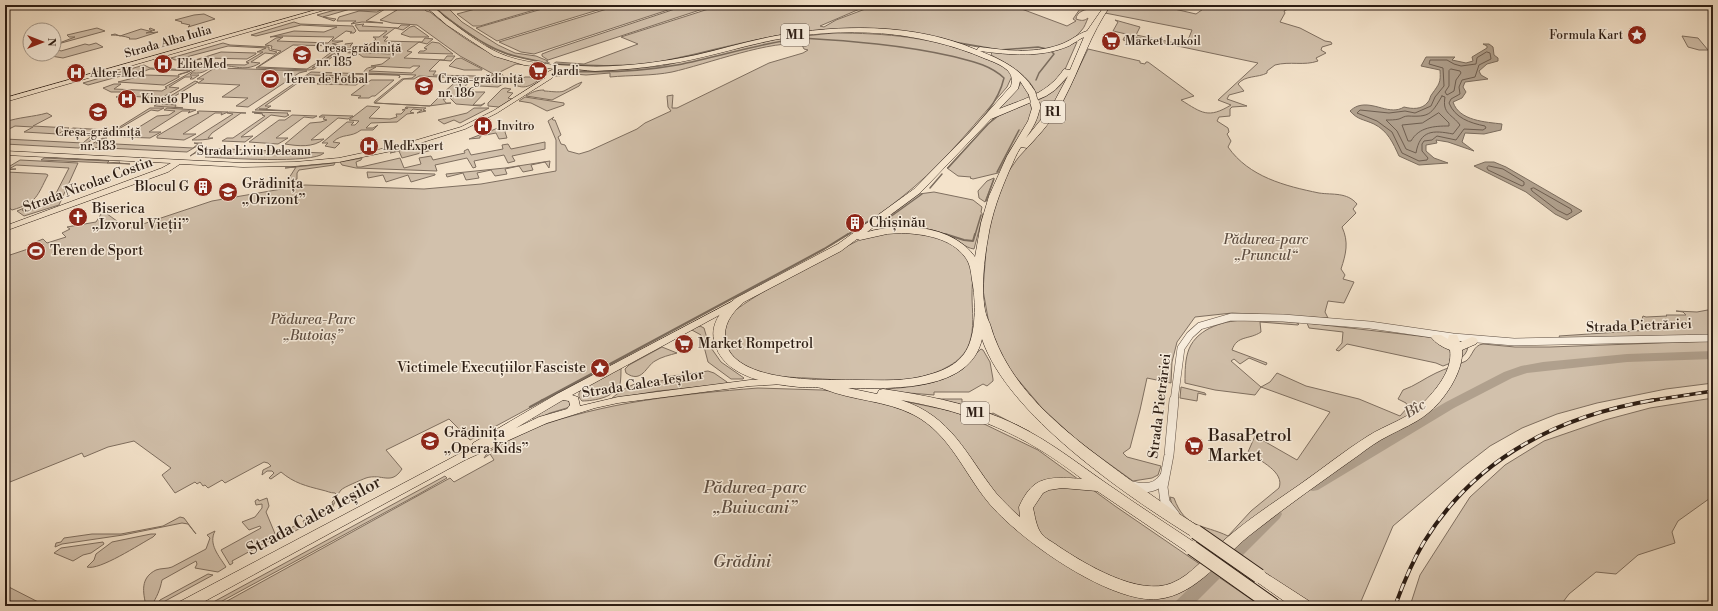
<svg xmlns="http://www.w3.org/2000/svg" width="1718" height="611" viewBox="0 0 1718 611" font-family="'Libre Bodoni',serif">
	<rect width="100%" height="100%" fill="#f4e3cb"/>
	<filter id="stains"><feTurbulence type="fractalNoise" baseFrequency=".005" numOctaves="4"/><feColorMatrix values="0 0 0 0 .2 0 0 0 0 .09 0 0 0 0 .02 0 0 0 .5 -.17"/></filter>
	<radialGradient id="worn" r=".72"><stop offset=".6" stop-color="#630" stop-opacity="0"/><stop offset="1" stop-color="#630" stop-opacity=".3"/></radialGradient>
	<!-- green -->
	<g fill="#d2c1ac" stroke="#7f6f60">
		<path d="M 353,5 L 421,5 L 426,11 L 430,12 C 461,37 490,59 531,65 L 516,64 L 500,72 L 510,83 L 460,56 L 417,25 L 392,23 L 380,20 L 397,10 L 385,9 L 366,21 L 383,23 L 362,22 L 351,24 L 356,21 L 337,21 L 339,17 L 359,11 L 377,12 L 386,7 L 357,7 L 323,17 L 336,19 L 334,21 L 317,15 Z"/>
		<polygon points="432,5 442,5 447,7 462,22 498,45 515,53 536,56 548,61 545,63 509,55 489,47 443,15"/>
		<polygon points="490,5 551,5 480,26 473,26 457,14"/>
		<polygon points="556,5 614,5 497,41 476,28"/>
		<polygon points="620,5 683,5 534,54 521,52 499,42"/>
		<polygon points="687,5 715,5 548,60 542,56 542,54 555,49"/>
		<path d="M 721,5 L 869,5 L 820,26 L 824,27 L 836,20 L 876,5 L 1011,5 L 1067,26 L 1076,21 L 1073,19 L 1080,9 L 1083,10 L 1087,5 L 1098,5 L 1094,9 C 1086,8 1076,12 1076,19 C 1082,21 1084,21 1088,18 C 1086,22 1085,27 1081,31 C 1049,70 959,42 918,35 C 906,32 892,33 879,32 C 848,31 817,29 786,34 C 746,41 707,54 667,61 C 630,67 591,68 553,64 L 556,62 L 584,64 L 638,44 L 621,37 Z"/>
		<path d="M 1113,5 L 1157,5 L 1196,14 L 1209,5 L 1288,5 L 1290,8 L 1284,11 L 1285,13 L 1280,22 L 1300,28 L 1325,41 L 1331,42 L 1332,44 L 1322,47 L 1321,50 L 1326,53 L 1316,58 L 1318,61 C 1304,66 1290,61 1275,65 C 1272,67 1270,69 1267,71 L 1267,73 C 1258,78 1245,75 1238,84 L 1244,91 L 1229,95 L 1227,99 L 1247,106 L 1232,107 L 1230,109 L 1230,116 L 1219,117 L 1217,121 L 1228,128 L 1229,132 L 1227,134 L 1231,141 L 1228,147 C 1249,177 1285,186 1319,193 C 1333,195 1347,192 1357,204 L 1353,209 L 1356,213 L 1342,227 C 1349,242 1346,254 1341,269 L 1345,275 L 1343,279 L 1354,282 L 1344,303 L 1328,301 L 1325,312 L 1328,318 L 1232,313 L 1195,317 L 1177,342 L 1172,362 L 1171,383 L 1147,378 L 1140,410 L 1130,448 L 1123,453 L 1127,457 L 1161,466 L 1158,475 L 1152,478 L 1133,481 L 1079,442 L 1042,408 L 1009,369 L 1002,358 L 989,324 L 983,290 L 987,237 L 1001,182 L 1018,158 L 1044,129 L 1063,101 L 1088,49 L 1140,61 L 1140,63 L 1145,64 L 1146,62 L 1148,62 L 1194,96 L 1181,100 C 1202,113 1208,119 1231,105 L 1218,100 L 1258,63 L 1135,37 L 1133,42 L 1123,40 L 1126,34 L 1113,31 L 1118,22 L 1115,20 L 1140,27 L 1136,35 L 1186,45 L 1192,30 L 1105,13 Z"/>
		<polygon points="204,14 215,19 188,27 190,25 181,23 182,22 175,20 194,15"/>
		<polygon points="294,22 300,24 353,26 356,31 354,33 350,33 352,32 346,31 332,41 343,41 332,44 344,46 324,60 321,60 339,46 293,45 258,67 307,69 320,61 322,61 312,68 325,61 314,69 309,70 256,68 281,51 271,49 272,46 265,45 276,38 283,37 277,41 328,43 334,37 281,36 270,37 294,31 324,32 337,27 301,25 256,36 251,35"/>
		<path d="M 364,24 L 362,26 L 398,28 L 401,25 L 410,25 L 403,30 L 395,28 L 383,37 L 388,37 L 384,41 L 422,42 L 425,38 L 433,39 L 427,44 L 419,42 L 407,51 L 412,52 L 404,58 L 444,60 L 447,56 L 455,56 L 451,61 L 440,60 L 429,71 L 436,71 L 433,75 L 476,76 L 463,88 L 474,88 L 471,92 L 485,92 L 473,105 L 481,105 L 485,103 L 481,106 L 456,104 L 447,95 L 448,93 L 443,93 L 460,78 L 419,76 L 414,79 L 404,79 L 375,103 L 430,106 L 441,95 L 446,99 L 443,99 L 446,103 L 451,103 L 429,106 L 374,103 L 375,101 L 402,79 L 412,78 L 416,75 L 366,73 L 364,72 C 366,67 371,67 376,67 L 369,71 L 412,73 L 420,66 L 413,66 L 410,68 L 373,66 L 371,66 L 382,64 L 390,58 L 363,57 L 359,54 L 342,52 L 348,49 L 357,49 L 352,50 L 349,52 L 390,54 L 399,48 L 389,49 L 345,48 L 328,60 L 325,60 L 345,46 L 345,44 L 353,43 L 350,46 L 367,47 L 376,39 L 373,37 L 379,37 L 387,31 L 359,31 L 355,25 Z"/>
		<polygon points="414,26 428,36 429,37 410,37 401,34 410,27"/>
		<polygon points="97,28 105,31 54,45 75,37 69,37 67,35"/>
		<path d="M 150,28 L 155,30 L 146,33 L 158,32 L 136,39 L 129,39 L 130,38 C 124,36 117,35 111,35 L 115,34 L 120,36 L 141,29 L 149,31 L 152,31 L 149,29 Z"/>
		<path d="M 833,33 C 886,33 936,37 984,58 C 994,62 1007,67 1012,76 L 1007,87 C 978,120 947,159 914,187 C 880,216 842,240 803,261 L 470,440 L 449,419 L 386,450 L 402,469 C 391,486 382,473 366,478 C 361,480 344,487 341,490 C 335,497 335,508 327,514 C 321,519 312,522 305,525 L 303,521 L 333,504 L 332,502 L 338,496 L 335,493 C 330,493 327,491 322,490 C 306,486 294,483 281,472 L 271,479 L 269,478 L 274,473 L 272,471 L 267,471 L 262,475 L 263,470 L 271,466 L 268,463 L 264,462 L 225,483 L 222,480 L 208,488 L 205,485 L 203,486 L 200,482 L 197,484 L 195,482 L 175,493 L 162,475 L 171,468 L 134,441 L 108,447 L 84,457 L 82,453 L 5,484 L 5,255 L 10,255 L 34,247 L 31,244 L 43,239 L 47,243 L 66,237 L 62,233 L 70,229 L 67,227 L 96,222 L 103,211 L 128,229 L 212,201 L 305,185 L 424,189 L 481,184 L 556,171 L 556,140 L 548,121 L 554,117 L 552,119 L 553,120 L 555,120 L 561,135 L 558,137 L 561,144 L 565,145 L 568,151 L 579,154 L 589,151 L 637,129 L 645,123 L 671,111 L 668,107 L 667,96 L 673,95 L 672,108 L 677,108 L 769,63 L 803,53 L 808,50 L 804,49 L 802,45 C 776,38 704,65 672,72 C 652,76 630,75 610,77 L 610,73 L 586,75 L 564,73 L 560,76 L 555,76 L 562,70 L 622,70 L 662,66 L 777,39 Z"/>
		<polygon points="1682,36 1698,38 1708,50 1699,50 1688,47"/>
		<polygon points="432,42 439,43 453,54 418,53 420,51 424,51 427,49 424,48"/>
		<path d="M 1077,42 L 1063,74 L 1037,96 C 1031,76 1008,64 991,55 L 992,52 L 1029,53 Z"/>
		<polygon points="96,43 103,47 63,58 45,55 54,54 58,52 54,51 57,49 61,51 85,44 89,45"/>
		<path d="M 223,43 L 230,45 L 269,47 L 269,50 L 277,52 L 274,54 L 265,53 L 251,62 L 260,63 C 243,74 230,62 215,67 C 203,70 206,74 192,73 L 190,75 L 199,75 L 193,79 L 190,79 L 192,77 L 185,77 L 169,87 L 179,88 L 161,98 L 126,96 L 122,98 L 116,97 L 130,92 L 111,92 L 103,88 L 114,84 L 121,84 L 114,89 L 162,91 L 167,88 L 165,87 L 195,70 L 198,64 L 245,65 L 249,63 L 246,62 L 263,52 L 257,52 L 266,48 L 228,46 L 175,60 L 171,58 Z"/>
		<polygon points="221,52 256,53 256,54 247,59 205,58 192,61"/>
		<polygon points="461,58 482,69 482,70 464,70 449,66 456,59"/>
		<path d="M 144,65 L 150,68 L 192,70 L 179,75 L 178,75 C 182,72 186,74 190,71 L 150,69 L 142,72 L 139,71 L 88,85 L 83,83 Z"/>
		<polygon points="219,68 307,71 299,73 248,107 236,106 248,98 222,97 240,85 198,83 204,79 197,79 213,69"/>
		<polygon points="311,72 398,75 400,76 399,78 400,76 397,75 350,74 348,76 309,75 265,106 271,106 266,109 259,109 291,111 255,110"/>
		<polygon points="145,75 179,76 179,77 164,85 118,82"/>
		<polygon points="491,75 494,75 506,82 498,87 479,86"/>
		<path d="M 1068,75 L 1058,99 L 1028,139 L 1026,138 C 1033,126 1041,115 1038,100 C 1050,95 1061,87 1068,75 Z"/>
		<polygon points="325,77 364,79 356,85 317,84"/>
		<path d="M 525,77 L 543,77 C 533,84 526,91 513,84 Z"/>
		<polygon points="371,80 394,80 375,96 372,96 369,98 358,98 361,96 351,95"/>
		<polygon points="195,81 198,82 162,104 176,105 175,107 183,108 154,106"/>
		<path d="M 582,82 L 579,86 L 552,100 L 526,96 C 532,92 537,90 544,90 L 544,91 C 549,91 559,93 564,91 C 570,88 576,84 582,82 Z"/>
		<polygon points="1021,82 1028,92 1030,99 998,110 1018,88"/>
		<polygon points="505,88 511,89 507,92 513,93 508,98 512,99 499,107 488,106 488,103 502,89"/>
		<polygon points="525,97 564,103 564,105 547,111 531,103 519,101"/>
		<path d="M 1031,102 C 1036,119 1019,137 1010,150 C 1006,157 1002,165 998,173 L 973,179 L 970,178 L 971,177 L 958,176 L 947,168 L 994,118 Z"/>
		<path d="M 367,106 L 380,107 L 369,118 L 390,119 L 397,117 L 396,114 L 401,114 L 405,110 L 402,110 L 408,108 L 405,108 L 406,107 L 426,108 L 423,110 L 426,111 L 417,113 L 422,110 L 413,109 L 410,112 L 414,113 L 407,114 L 397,122 L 371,123 L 366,128 L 373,128 L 378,125 L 373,130 L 361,130 C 351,138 342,133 333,142 L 340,143 L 335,148 L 325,146 L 328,143 L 322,143 L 347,122 L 354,122 L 351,125 L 355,125 L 359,121 L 349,120 Z"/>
		<polygon points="150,108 164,108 158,111 151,110 117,130 128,130 118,136 105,136"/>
		<polygon points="167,108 196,110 188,113 190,111 182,111 149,132 161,132 150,138 123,137 157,116 169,115 175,111 164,110"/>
		<polygon points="474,108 489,108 460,123 454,120 444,124 438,120 467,113"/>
		<polygon points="199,111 228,112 221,115 222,113 215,113 183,134 196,134 184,140 157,138 157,136 189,117 199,113 197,112"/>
		<path d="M 229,112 L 246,113 L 241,113 L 212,133 L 208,138 L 213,138 C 206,140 200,140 192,140 L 233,114 L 227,113 Z"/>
		<polygon points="252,112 288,113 287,114 289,115 285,117 271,115 241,137 253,136 245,142 222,141 227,138 233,138 265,116 262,115 263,114 254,113 262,113"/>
		<path d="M 47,113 L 52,116 L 33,126 L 69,128 L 58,134 L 24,132 L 33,127 L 15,126 L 5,131 L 5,122 C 19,117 33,117 47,113 Z"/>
		<polygon points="292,115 317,116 313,118 304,117 276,138 288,138 278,144 249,142 279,120 285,120"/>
		<path d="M 322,115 L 353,116 L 348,119 L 338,118 L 311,140 L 324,139 C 313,148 298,146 285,144 L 310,123 L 321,122 L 327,120 L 323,119 L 325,117 L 319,117 Z"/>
		<polygon points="529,123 530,125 506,130 505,132 507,138 499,139 496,133 480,136 480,138 469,139 506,125 508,127"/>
		<polygon points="73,128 108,130 97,136 62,134"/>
		<polygon points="90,137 95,138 79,148 5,144 5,139 83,143"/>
		<polygon points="103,138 107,138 102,139 96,143 193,148 198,144 194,143 202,143 187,152 86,147"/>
		<polygon points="545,142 545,149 512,156 515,161 508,163 504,155 474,161 476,167 473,168 467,158 435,165 437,171 356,168 342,165 340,162 362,158 361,160 356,162 357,167 361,167 400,158 404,168 421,164 419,158 431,156 433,160 465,153 464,151 468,149 471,155 503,149 502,145 508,144 511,149"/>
		<polygon points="426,143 432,150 402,158 399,151 390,153"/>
		<path d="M 201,148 L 324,153 C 313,164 224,158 205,157 L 211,153 L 197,152 L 190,156 Z"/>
		<polygon points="44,158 109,161 107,163 120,162 119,163 130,164 41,160"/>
		<polygon points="20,160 78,163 59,205 24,216 17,211 29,206 22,210 26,212 51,203 69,168 16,165 9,169 16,169 5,170 5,169"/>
		<polygon points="550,161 549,168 545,162 531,165 533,170 523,172 519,166 505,169 507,174 495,176 491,170 477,173 479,178 466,180 463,173 447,177 446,174 505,168"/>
		<polygon points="335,163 334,165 299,170 297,173 297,179 289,182 289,178 296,167 285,168"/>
		<path d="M 7,172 L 46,174 L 48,175 C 37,196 37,203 12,210 L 5,205 L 5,174 Z"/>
		<polygon points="367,172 435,174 435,175 411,182 408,175 386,182 383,175 368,178"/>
		<polygon points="994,178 985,202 979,198 978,191 987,181"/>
		<path d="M 934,192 L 973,200 L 982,207 L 981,212 L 983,215 L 974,249 C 965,248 957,239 949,236 C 928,226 904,226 881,228 L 878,225 L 919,194 Z"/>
		<path d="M 897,232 C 919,234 947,235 963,253 C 968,259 970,266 972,273 C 973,280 972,288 972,295 C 972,311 975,328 969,344 C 966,353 958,361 949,366 C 911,389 848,380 806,378 C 781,377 756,376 736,359 C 732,356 730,354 728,349 C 725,339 722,330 726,320 C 734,303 840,250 861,239 L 873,235 Z"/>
		<polygon points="1713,309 1713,335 1560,338 1559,336 1649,330 1641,322 1643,316 1646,317 1667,316 1666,315 1686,315 1683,312 1676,311 1697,312"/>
		<path d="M 1247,320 L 1295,322 L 1299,324 L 1298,325 L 1260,322 L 1261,332 C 1249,340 1237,335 1232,350 L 1267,363 L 1266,365 L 1249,358 L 1240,364 L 1234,359 L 1231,361 L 1261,387 L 1270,382 L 1277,373 L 1306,386 L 1359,399 L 1400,416 L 1408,407 L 1406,403 L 1398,399 L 1403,390 C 1415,386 1425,378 1436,373 C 1446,368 1456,366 1466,361 C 1473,356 1473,345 1483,344 L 1515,347 L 1550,347 L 1713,341 L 1713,383 L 1666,389 L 1597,403 L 1557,414 L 1522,428 L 1490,446 L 1463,467 L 1393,526 L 1359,606 L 1313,606 L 1183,518 L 1172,505 L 1170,497 L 1174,498 C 1185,529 1203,524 1228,536 L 1251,511 L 1279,488 C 1285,472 1260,461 1248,452 L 1255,436 L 1297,460 L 1330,412 L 1261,387 L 1255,395 L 1215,390 L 1185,383 C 1185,371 1185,359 1189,349 C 1198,327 1227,320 1247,320 Z"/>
		<path d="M 1307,323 L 1462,341 L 1468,346 C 1467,359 1453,362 1443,366 L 1436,363 L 1347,344 L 1339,351 L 1336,350 L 1342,343 L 1343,332 L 1309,328 Z"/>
		<polygon points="700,326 704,328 709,345 721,362 744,378 743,379 731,379 708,362 701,335 690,329"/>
		<path d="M 662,347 L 677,353 C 670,355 661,357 655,361 C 646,366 642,384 626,373 L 625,369 L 629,365 Z"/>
		<path d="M 981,349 L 983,350 L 990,362 L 993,379 L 993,381 L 987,386 L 983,384 L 969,392 L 934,392 L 934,395 L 896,392 L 886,389 C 913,387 942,384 964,368 C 971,362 974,354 981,349 Z"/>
		<path d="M 621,368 C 621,373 621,379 620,384 C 616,397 594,401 582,401 C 578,397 578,394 581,389 Z"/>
		<path d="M 708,371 L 714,373 L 727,382 L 727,384 L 658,391 L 611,399 C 619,392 632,383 643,382 L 644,384 L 665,380 L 665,377 Z"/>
		<polygon points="1181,387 1205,393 1206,395 1198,393 1197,401 1180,398"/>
		<path d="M 758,388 L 822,390 L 883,397 L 952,411 L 980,422 L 1038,450 L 1115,506 L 1261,606 L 218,606 L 450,478 L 454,482 L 494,460 L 490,454 L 484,458 L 488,452 C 502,444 517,435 531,429 C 604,402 682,394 758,388 Z"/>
		<polygon points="1713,398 1713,496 1678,521 1672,532 1675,543 1638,555 1616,574 1596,572 1569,594 1560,606 1410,606 1420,575 1470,497 1505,465 1544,441 1605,420 1650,408"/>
		<polygon points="565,399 569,400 570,407 550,413 535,420 532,418"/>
		<polygon points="935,399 962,399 962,402 971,403 991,414 993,413 1030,432 1017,425"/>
		<polygon points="445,476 447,478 419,494 213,606 206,606"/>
		<polygon points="267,498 269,506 266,512 276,536 298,524 301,528 291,533 289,530 232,561 233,563 230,565 221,550 261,528 260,526 249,530 242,522 255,517 262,508 262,504 256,505 255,501 258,499 259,501"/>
		<polygon points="180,517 184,518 196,534 188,524 182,523 123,535 62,544 55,547 56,543 61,542 64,538 92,534 121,534 163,526"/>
		<path d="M 215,531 C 208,544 219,556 226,567 L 218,572 L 195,568 L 197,564 L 196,561 L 162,580 C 160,590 157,597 151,606 L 146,606 C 143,592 140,578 156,570 C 161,568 167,569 172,567 C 183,561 195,555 206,549 L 210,538 L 207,535 Z"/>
		<path d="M 151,534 L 156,534 L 153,537 C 140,544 99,571 87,567 L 94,560 L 96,554 L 112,542 Z"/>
		<polygon points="103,542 104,544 91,553 83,555 73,561 54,553 61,548"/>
		<polygon points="208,574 213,575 156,606 160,600"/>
		<polygon points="5,585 46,606 20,606 5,598"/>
	</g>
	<!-- water -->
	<g fill="#b0a08d" stroke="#7b6c5d">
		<path d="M 1483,44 L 1489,44 L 1493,47 L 1494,55 L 1498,58 L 1498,61 L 1487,64 L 1479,71 L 1481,75 L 1488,79 L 1465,82 L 1463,87 L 1466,92 L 1462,98 L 1453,102 C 1459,121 1486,122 1502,124 L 1501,130 L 1484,134 L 1465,133 L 1462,142 L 1474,151 L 1448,142 L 1436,140 L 1437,143 L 1426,145 L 1426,151 L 1434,158 L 1448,163 L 1419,165 L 1399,156 C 1393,143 1388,131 1374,124 C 1363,119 1358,120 1350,111 C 1352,109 1355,107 1358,106 C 1374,101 1390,116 1404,107 C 1412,109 1422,110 1428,102 C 1430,100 1430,96 1432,94 C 1439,84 1441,83 1440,70 L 1421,66 L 1426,57 L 1455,57 L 1452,60 L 1466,63 L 1473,61 L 1472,57 L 1487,48 L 1487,46 Z"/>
		<polygon points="1485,162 1494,162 1506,167 1582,211 1567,220 1555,214 1526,192 1474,166"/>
	</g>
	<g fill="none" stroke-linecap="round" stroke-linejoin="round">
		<!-- shore -->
		<g stroke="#6e5e50" stroke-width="1">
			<path d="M 1487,52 L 1490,53 L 1491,59 L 1479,65 L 1475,77 L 1462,80 L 1459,87 L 1460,94 L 1451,99 L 1449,103 C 1455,118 1470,123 1485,126 L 1486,128 L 1483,130 L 1464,129 L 1456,140 L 1437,136 L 1432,140 L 1424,141 L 1422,144 L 1422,151 L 1428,158 L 1427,160 L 1419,161 L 1402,153 L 1392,132 L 1377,121 L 1357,113 L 1360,110 L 1389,113 L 1405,111 L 1415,113 L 1431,106 L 1435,97 L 1444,86 L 1443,68 L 1429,64 L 1430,60 L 1447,60 L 1454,64 L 1461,66 L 1476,64 L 1477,58 Z"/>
			<polygon points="1451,69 1460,71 1461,73 1456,80 1454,91 1447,95 1445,92 1449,86 1449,71"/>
			<path d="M 1442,96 L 1445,97 C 1442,114 1452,114 1460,125 L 1453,134 C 1433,130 1420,130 1416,153 L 1406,149 L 1397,131 L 1386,120 C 1390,120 1395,120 1399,119 C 1402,118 1404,116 1408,116 C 1429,117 1431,115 1442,96 Z"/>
			<path d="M 1439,113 L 1449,123 L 1449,126 C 1434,126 1419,127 1411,141 L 1408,141 L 1402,125 L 1422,123 Z"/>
			<polygon points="1489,166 1503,169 1524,182 1524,185 1522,186 1488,170 1487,168"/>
			<polygon points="1534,188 1571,209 1572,212 1567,215 1557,210 1532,191 1531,189"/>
		</g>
		<!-- stream-far2 -->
		<g stroke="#7b6c5d" stroke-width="1.5">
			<path d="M 433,6 C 454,24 477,42 503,52 C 515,57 529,59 542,62"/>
			<path d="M 798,36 L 802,38 C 852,41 902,45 951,56 C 970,61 989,64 1004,78 C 997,108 972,129 952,151"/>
			<polyline points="954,42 1000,50 1038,47 1047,49"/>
			<polyline points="547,63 549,63"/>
			<path d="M 555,64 C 589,65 625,68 659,62 C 703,54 745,40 790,34"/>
			<path d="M 564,71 C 602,73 639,72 677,65 C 719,57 759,43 802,38"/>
			<polyline points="1036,80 1039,73 1054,54 1051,51"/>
			<polyline points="948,168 988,124 998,116"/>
			<polyline points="997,172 1019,130"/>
			<polyline points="930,188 942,174"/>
			<polyline points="986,201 994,179"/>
			<polyline points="879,225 922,194"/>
			<path d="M 881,227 C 904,225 926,227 948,235"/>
			<polyline points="847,235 875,217"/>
			<polyline points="975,235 981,215"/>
		</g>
		<!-- stream-far1 -->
		<g stroke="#7b6c5d" stroke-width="2">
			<polyline points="945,234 964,240 973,241 975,234"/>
			<polyline points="541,401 824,249 848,234"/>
		</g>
		<!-- stream -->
		<polyline stroke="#7b6c5d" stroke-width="2.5" points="530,407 543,400"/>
		<!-- river -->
		<g fill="#b0a08d" fill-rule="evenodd">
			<polygon points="1713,351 1713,359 1627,362 1527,373 1512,378 1454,408 1318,490 1313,491 1308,490 1306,486 1308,482 1446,402 1504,372 1521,366 1543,362 1627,354"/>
			<polygon points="1275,509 1280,510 1282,514 1280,518 1192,606 1174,606 1176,601 1270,510"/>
		</g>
		<!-- minor-far1 casing -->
		<g stroke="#5e4e42" stroke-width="8">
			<polyline id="minor-far1" points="1174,401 1181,348 1190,335 1200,326 1231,317 1283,318 1370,325 1453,337 1514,342 1713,338"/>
		</g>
		<!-- minor casing -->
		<g stroke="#5e4e42" stroke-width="10">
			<g id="minor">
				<polyline points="1174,400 1169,455 1163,487 1165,502 1175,515"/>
				<path d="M 1133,486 C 1145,489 1157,489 1164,477"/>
			</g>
		</g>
		<!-- major casing -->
		<g stroke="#2c1d14" stroke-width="1">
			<g id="major">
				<polygon points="13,5 24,5 5,10 5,6"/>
				<polygon points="333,5 342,5 5,102 5,98"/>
				<polygon points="550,75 552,76 552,78 497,113 465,129 401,149 339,162 295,166 243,167 180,164 168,172 5,231 5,226 162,168 171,163 5,155 5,151 243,163 295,162 339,158 400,145 461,127 493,111"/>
				<path d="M 735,300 L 738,301 L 739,303 L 738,305 L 572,395 L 578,397 L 580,406 L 618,397 L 750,380 L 780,379 L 784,380 L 785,382 L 784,384 L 750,386 L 618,403 L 595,408 L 547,423 L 465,460 L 196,606 L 178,606 L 179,602 L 472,447 L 473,443 L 557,394 ZM 563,400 L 569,401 L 570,405 L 567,409 L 539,417 L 516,428 Z"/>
			</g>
		</g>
		<!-- highway casing -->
		<g stroke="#2c1d14" stroke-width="1">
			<g id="highway">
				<path d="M 424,5 C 426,5 428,4 430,5 C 435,7 442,15 446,18 C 462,30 481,45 499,53 C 523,64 553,65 579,66 C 618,68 657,63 696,55 C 722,49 748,41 775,36 C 840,24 915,23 977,50 L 978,48 L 980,47 C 1008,51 1038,54 1064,43 C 1071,40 1077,35 1084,32 L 1087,31 L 1105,5 L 1111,5 C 1090,34 1081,67 1064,99 C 1055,117 1041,133 1027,148 L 1021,147 C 1016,154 1014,161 1010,169 C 1000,192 992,213 988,238 C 984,260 981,288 985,310 C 986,315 988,320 990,324 C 1008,388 1063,430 1114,468 C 1142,489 1171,509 1201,528 L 1203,532 L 1201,536 L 1196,538 L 1191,536 C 1125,495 1007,414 982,339 C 970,393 890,388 848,388 L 877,394 L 879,390 L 883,389 C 923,395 963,402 1001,418 C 1042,435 1070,458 1106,483 C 1136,504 1167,524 1197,544 L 1199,548 L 1197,552 L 1192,554 L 1187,552 L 1097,491 L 1062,488 L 1049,490 L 1043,493 L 1033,508 C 1035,516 1036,526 1041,533 C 1044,538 1053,542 1058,546 C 1085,564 1139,597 1172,583 C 1192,575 1207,554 1223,541 C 1247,520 1273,503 1299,485 C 1322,469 1344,451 1368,436 C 1385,425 1408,419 1422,404 C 1436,390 1453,370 1450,350 C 1444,348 1435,343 1431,337 L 1433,335 L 1441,335 L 1448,339 L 1449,335 L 1457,335 L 1460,342 L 1472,337 L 1476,338 L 1478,341 L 1476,344 L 1462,350 C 1464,371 1444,401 1427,414 C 1416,423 1401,429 1388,436 C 1378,441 1368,448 1359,455 C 1324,480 1288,505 1254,532 C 1223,555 1198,595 1158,599 C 1110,604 1017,538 988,502 C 964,473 950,434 914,415 C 885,400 853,401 824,389 C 818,386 807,388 799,387 C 768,384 721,377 714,340 C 710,322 724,307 736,298 L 838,244 L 914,189 L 970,132 L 1011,86 C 1016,70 999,64 986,59 C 919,30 845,26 773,40 C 738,47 703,59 667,64 C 643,68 619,70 595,71 C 585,71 575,68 565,69 C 559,70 552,76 546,78 L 543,78 L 543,74 L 554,69 L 524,65 L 494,56 L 447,25 ZM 1084,37 L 1070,70 L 1064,69 C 1047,94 1026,98 999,109 L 1018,89 L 1020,81 L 1029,95 L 1032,95 L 1036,93 C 1023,70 1004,61 980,51 C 1010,55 1041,58 1069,46 C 1074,43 1080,39 1084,37 ZM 1068,76 L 1052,106 L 1026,138 C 1033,128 1038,119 1040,107 L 1036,105 L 1033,105 L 1028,121 L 1007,156 L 989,196 L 981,223 L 975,257 C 953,225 901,222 867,232 L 920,193 L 991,119 L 1046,96 L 1055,90 ZM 902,233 C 924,234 951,238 965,257 C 970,263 971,272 972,280 C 976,299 977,337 964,354 C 957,364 943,371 931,374 C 907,382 881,380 856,380 C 824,380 725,384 725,335 C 725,321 734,311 744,302 L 841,251 L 857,239 L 860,240 L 887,234 ZM 901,400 C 974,413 1024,434 1082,479 C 1068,478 1045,475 1033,486 C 1027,491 1022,500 1019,507 L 1020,517 C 1012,510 1004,502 996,493 C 966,455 952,416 901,400 Z"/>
				<polygon points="1259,570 1264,572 1309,601 1311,606 1291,606 1254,580 1251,576 1254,572"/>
			</g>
		</g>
		<!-- minor-far1 -->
		<use href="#minor-far1" stroke="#f8eddd" stroke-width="7"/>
		<!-- minor -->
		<use href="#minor" stroke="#f8eddd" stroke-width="9"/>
		<!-- major -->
		<use href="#major" fill="#f4e3cb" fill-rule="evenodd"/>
		<!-- highway -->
		<use href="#highway" fill="#f4e3cb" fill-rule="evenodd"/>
		<!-- rail-far1 casing -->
		<g stroke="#2c1d14" stroke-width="3.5">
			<polyline id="rail-far1" points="1648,401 1713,391"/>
		</g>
		<!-- rail casing -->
		<g stroke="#2c1d14" stroke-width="4">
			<path id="rail" d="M 1395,606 C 1403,584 1412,562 1424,542 C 1476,457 1558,416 1654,400"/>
		</g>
		<!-- rail-far1 -->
		<use href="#rail-far1" stroke="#f8eddd" stroke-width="2" stroke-dasharray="6" stroke-linecap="butt"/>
		<!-- rail -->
		<use href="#rail" stroke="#f8eddd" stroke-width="2.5" stroke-dasharray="8" stroke-linecap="butt"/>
		<!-- highway-bridge-far2 casing -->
		<g stroke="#2c1d14" stroke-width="8" stroke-linecap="butt">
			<polyline id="highway-bridge-far2" points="1032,93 1035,104"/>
		</g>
		<!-- highway-bridge-far1 casing -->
		<g stroke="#2c1d14" stroke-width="10" stroke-linecap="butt">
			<polyline id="highway-bridge-far1" points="1035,103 1036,107"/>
		</g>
		<!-- highway-bridge casing -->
		<g stroke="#2c1d14" stroke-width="16" stroke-linecap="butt">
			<g id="highway-bridge">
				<polyline points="1196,532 1259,576"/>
				<polyline points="1192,548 1274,606"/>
			</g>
		</g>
		<!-- highway-bridge-far2 -->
		<use href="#highway-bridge-far2" stroke="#f4e3cb" stroke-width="7"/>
		<!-- highway-bridge-far1 -->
		<use href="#highway-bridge-far1" stroke="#f4e3cb" stroke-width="9"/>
		<!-- highway-bridge -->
		<use href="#highway-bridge" stroke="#f4e3cb" stroke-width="14"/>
	</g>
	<!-- icons -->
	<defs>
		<g id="sight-disc" transform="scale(1)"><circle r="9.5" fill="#8f2418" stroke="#f8eddd"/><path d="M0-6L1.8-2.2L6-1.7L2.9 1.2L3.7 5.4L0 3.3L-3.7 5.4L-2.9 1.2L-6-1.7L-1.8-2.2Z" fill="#fff"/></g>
		<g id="supermarket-disc" transform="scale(1)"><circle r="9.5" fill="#8f2418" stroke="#f8eddd"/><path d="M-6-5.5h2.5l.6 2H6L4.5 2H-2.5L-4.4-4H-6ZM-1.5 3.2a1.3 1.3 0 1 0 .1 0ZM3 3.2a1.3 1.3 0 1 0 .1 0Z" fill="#fff"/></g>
		<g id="school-disc" transform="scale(1)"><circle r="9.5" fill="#8f2418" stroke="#f8eddd"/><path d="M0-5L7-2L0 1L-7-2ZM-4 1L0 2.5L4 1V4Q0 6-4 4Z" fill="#fff"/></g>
		<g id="hospital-disc" transform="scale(1)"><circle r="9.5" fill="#8f2418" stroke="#f8eddd"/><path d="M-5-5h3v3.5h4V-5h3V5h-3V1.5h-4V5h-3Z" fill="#fff"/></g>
		<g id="stadium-disc" transform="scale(1)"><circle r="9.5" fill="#8f2418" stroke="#f8eddd"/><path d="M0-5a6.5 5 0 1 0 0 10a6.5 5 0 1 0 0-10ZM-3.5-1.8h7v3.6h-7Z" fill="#fff"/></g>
		<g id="building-disc" transform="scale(1)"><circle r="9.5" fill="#8f2418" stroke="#f8eddd"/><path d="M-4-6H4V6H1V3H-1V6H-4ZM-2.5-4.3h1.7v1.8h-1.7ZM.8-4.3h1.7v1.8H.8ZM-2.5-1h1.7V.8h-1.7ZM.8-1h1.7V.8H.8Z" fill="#fff"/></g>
		<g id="church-disc" transform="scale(1)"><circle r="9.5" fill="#8f2418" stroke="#f8eddd"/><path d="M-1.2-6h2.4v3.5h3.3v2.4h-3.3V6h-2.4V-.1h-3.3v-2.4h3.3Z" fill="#fff"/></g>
	</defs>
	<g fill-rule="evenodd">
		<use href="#sight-disc" x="1637" y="35"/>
		<use href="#supermarket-disc" x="1111" y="41"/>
		<use href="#school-disc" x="302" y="55"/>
		<use href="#hospital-disc" x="163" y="64"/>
		<use href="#supermarket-disc" x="538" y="71"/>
		<use href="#hospital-disc" x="76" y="73"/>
		<use href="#stadium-disc" x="270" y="79"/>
		<use href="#school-disc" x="424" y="86"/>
		<use href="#hospital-disc" x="127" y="99"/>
		<use href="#school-disc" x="98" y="112"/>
		<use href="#hospital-disc" x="483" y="126"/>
		<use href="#hospital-disc" x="369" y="146"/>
		<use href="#building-disc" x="203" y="187"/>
		<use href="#school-disc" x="228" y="192"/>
		<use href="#church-disc" x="78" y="217"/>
		<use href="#building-disc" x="855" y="223"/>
		<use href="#stadium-disc" x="36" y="251"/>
		<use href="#supermarket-disc" x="684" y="344"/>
		<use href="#sight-disc" x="600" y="368"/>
		<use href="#school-disc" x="430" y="441"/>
		<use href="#supermarket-disc" x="1194" y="446"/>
	</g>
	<g text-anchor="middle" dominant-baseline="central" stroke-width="3" stroke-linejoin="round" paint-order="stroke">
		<!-- far-poi labels -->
		<g font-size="12" fill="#2c1d14" stroke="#f8eddd" text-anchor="start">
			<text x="1623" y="35" text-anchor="end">Formula Kart</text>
			<text x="1125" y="41">Market Lukoil</text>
			<text x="316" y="48">Creșa-grădiniță<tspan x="316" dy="14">nr. 185</tspan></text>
			<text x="177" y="64">EliteMed</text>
			<text x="552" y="71">Jardi</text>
			<text x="90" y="73">Alter-Med</text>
			<text x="284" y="79">Teren de Fotbal</text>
			<text x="438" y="79">Creșa-grădiniță<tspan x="438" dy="14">nr. 186</tspan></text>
			<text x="141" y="99">Kineto Plus</text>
			<text x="497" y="126">Invitro</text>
			<text x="98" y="132" text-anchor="middle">Creșa-grădiniță<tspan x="98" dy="14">nr. 183</tspan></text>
			<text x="383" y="146">MedExpert</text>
		</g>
		<!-- far-street labels -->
		<g font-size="12" fill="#2c1d14" stroke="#f8eddd">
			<text transform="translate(168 42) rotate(-16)">Strada Alba Iulia</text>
			<text x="254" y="151">Strada Liviu Deleanu</text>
		</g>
		<!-- shield labels -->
		<g fill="#f8eddd" stroke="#695b50" stroke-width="1">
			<rect x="781" y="24" width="28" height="22" rx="3"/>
			<rect x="1041" y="101" width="24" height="22" rx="3"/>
			<rect x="961" y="402" width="28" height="22" rx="3"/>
		</g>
		<g font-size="13" font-weight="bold" fill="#2c1d14">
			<text x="795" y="35">M1</text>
			<text x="1053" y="112">R1</text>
			<text x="975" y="413">M1</text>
		</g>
		<!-- poi labels -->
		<g font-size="14" fill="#2c1d14" stroke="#f8eddd" text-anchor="start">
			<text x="242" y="184">Grădinița<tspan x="242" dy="16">„Orizont”</tspan></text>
			<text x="189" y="187" text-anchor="end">Blocul G</text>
			<text x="92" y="209">Biserica<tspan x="92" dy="16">„Izvorul Vieții”</tspan></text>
			<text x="869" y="223">Chișinău</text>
			<text x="50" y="251">Teren de Sport</text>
			<text x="698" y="344">Market Rompetrol</text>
			<text x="586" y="368" text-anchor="end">Victimele Execuțiilor Fasciste</text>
			<text x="444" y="433">Grădinița<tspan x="444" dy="16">„Opera Kids”</tspan></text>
		</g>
		<!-- street labels -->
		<g font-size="14" fill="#2c1d14" stroke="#f8eddd">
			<text transform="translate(88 185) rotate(-20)">Strada Nicolae Costin</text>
			<text transform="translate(1639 326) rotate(-2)">Strada Pietrăriei</text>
			<text transform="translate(643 384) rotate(-9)">Strada Calea Ieșilor</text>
			<text transform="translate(1160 406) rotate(-83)">Strada Pietrăriei</text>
		</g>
		<!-- park labels -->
		<g font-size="14" font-style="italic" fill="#5e4e42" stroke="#f8eddd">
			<text x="1266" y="240">Pădurea-parc<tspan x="1266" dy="16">„Pruncul“</tspan></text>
			<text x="313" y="320">Pădurea-Parc<tspan x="313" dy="16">„Butoiaș”</tspan></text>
		</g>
		<!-- water labels -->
		<g font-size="15" font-style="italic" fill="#615144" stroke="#f8eddd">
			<text transform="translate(1415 409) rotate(-31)">Bîc</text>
		</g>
		<!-- near-poi labels -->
		<g font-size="17" fill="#2c1d14" stroke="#f8eddd" text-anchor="start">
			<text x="1208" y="436">BasaPetrol<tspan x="1208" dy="20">Market</tspan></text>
		</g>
		<!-- near-park labels -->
		<g font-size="17" font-style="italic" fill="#5e4e42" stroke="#f8eddd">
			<text x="755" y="488">Pădurea-parc<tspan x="755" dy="20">„Buiucani”</tspan></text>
			<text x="742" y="562">Grădini</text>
		</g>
		<!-- near-street labels -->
		<g font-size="17" fill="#2c1d14" stroke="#f8eddd">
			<text transform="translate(314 516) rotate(-28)">Strada Calea Ieșilor</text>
		</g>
	</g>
	<!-- margin -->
	<rect width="1718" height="611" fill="none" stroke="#f4e3cb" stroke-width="20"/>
	<rect x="6" y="6" width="1706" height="599" fill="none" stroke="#2c1d14" stroke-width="2"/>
	<rect x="10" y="10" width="1698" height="591" fill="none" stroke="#2c1d14"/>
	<!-- north arrow -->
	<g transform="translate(42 42) rotate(90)"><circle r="19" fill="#f8eddd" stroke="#a69a8d"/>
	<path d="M0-3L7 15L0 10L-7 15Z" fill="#8f2418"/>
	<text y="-6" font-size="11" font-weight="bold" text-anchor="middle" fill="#2c1d14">N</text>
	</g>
	<rect width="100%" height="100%" filter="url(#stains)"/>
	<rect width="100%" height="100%" fill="url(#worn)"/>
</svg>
